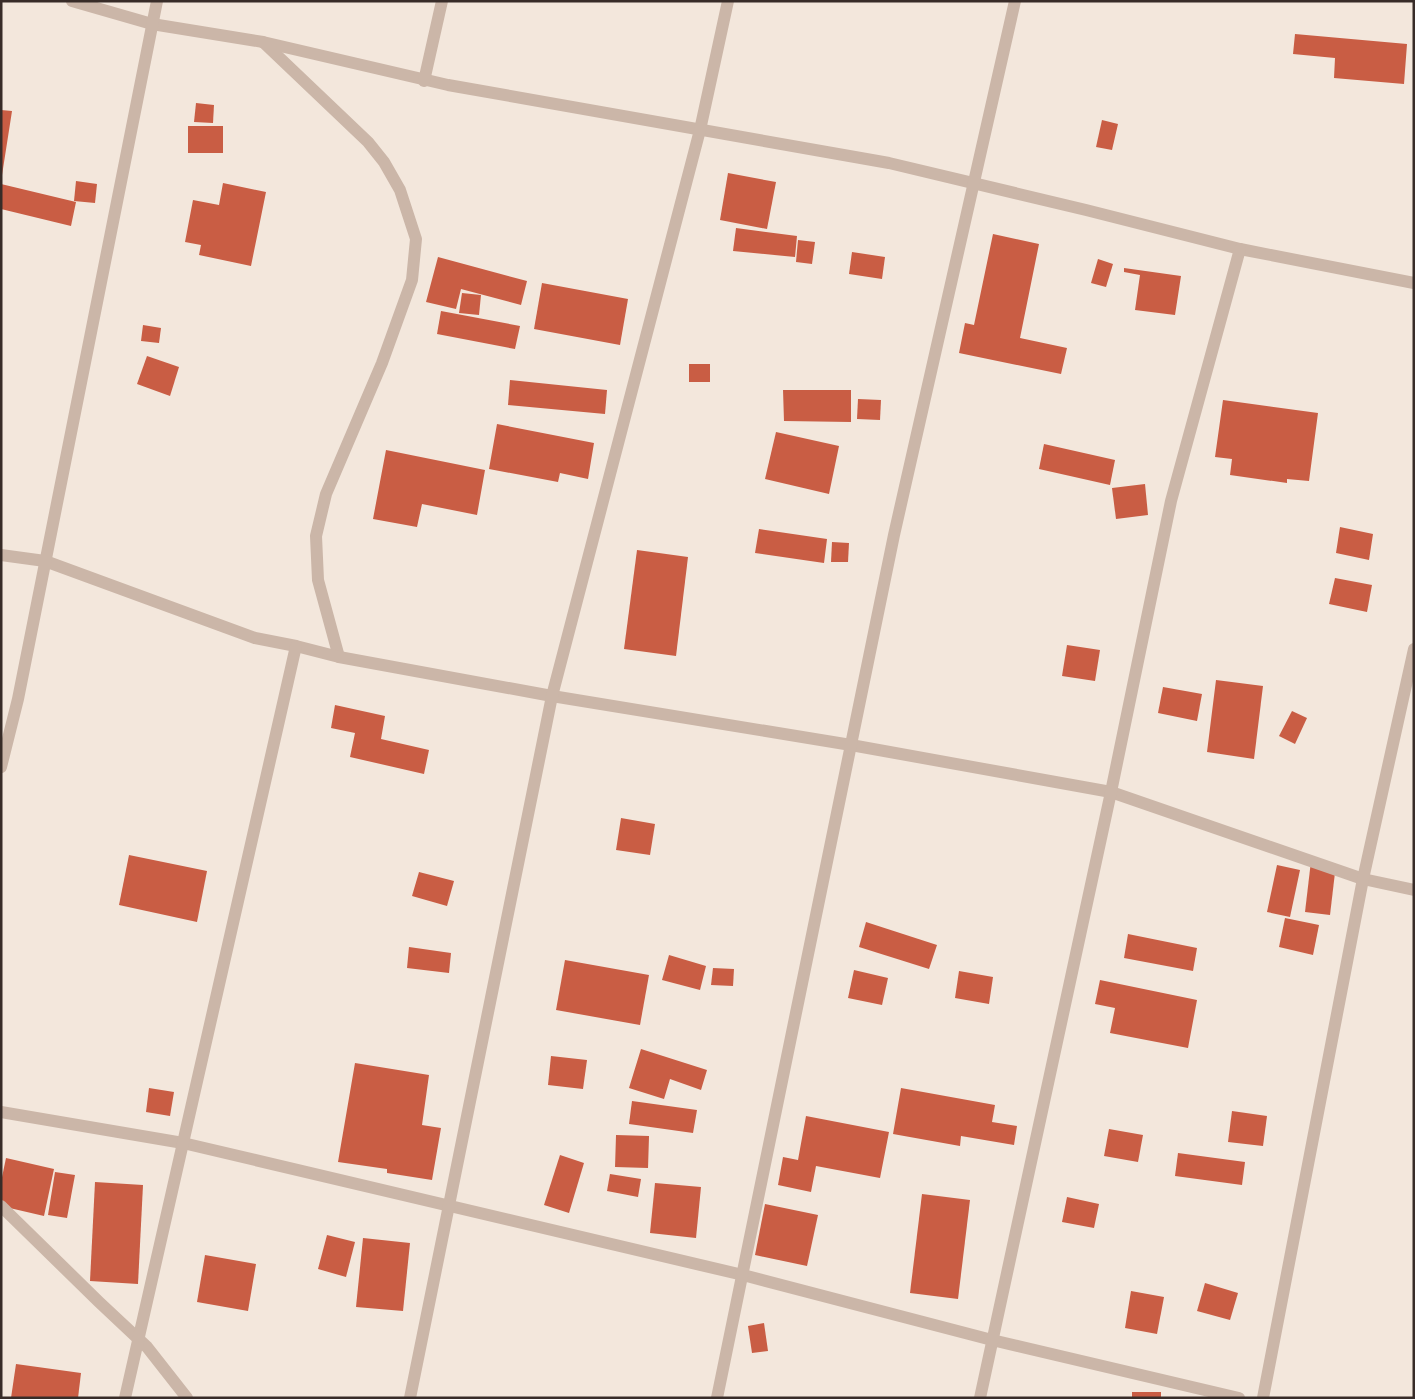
<svg xmlns="http://www.w3.org/2000/svg" width="1415" height="1399" viewBox="0 0 1415 1399" font-family="'Work Sans',sans-serif">
	<rect width="100%" height="100%" fill="#f3e7dc"/>
	<!-- building -->
	<g fill="#c95d44">
		<polygon points="1295,34 1407,44 1404,84 1334,78 1335,58 1293,54"/>
		<polygon points="196,103 214,105 213,123 194,122"/>
		<polygon points="1,110 12,111 2,175 1,175"/>
		<polygon points="1102,120 1118,124 1112,150 1096,147"/>
		<rect x="188" y="126" width="35" height="27"/>
		<polygon points="728,173 776,182 767,229 720,220"/>
		<polygon points="76,181 97,184 95,203 74,201"/>
		<polygon points="223,183 266,192 251,266 199,255 201,245 185,242 193,200 219,205"/>
		<polygon points="1,184 76,202 71,226 1,209"/>
		<polygon points="736,228 797,236 795,257 733,251"/>
		<polygon points="993,234 1039,244 1020,338 1067,348 1061,374 959,353 965,323 974,325"/>
		<polygon points="798,240 815,242 812,264 796,262"/>
		<polygon points="852,252 885,257 882,279 849,274"/>
		<polygon points="438,257 527,281 521,305 461,289 456,309 426,302"/>
		<polygon points="1098,259 1113,264 1106,287 1091,283"/>
		<polygon points="1124,268 1181,276 1175,315 1135,310 1140,275 1124,272"/>
		<polygon points="542,283 628,299 620,345 534,329"/>
		<polygon points="462,293 481,295 479,315 459,313"/>
		<polygon points="441,311 520,326 515,349 437,334"/>
		<polygon points="143,325 161,328 159,343 141,341"/>
		<polygon points="147,356 179,367 170,396 137,384"/>
		<rect x="689" y="364" width="21" height="18"/>
		<polygon points="510,380 607,390 605,414 508,405"/>
		<polygon points="783,390 851,390 851,422 784,421"/>
		<polygon points="858,399 881,400 880,420 857,419"/>
		<polygon points="1223,400 1318,413 1309,481 1287,479 1287,483 1230,475 1232,459 1215,457"/>
		<polygon points="497,424 594,443 588,479 560,473 558,482 489,469"/>
		<polygon points="776,432 839,446 829,494 765,479"/>
		<polygon points="1044,444 1115,460 1110,485 1039,469"/>
		<polygon points="386,450 485,470 477,515 422,504 417,527 373,519"/>
		<polygon points="1145,484 1148,515 1116,519 1112,488"/>
		<polygon points="1340,527 1373,534 1369,560 1336,553"/>
		<polygon points="759,529 827,539 824,563 755,553"/>
		<polygon points="832,542 849,543 848,562 831,562"/>
		<polygon points="637,550 688,557 676,656 624,649"/>
		<polygon points="1335,578 1372,585 1367,612 1329,604"/>
		<polygon points="1067,645 1100,650 1095,681 1062,676"/>
		<polygon points="1216,680 1263,686 1254,759 1207,752"/>
		<polygon points="1163,687 1202,694 1197,721 1158,713"/>
		<polygon points="335,705 385,716 381,739 429,750 424,774 350,757 355,733 331,728"/>
		<polygon points="1292,711 1307,718 1295,744 1279,736"/>
		<polygon points="621,818 655,824 650,855 616,850"/>
		<polygon points="129,855 207,871 197,922 119,905"/>
		<polygon points="1311,861 1336,864 1330,915 1305,912"/>
		<polygon points="1277,865 1300,870 1290,917 1267,912"/>
		<polygon points="419,872 454,881 447,906 412,896"/>
		<polygon points="1285,918 1319,925 1313,955 1279,947"/>
		<polygon points="866,922 937,945 929,969 859,947"/>
		<polygon points="1128,934 1197,948 1193,971 1124,958"/>
		<polygon points="409,947 451,953 449,973 407,968"/>
		<polygon points="669,955 706,966 700,990 662,980"/>
		<polygon points="565,960 649,975 640,1025 556,1010"/>
		<polygon points="713,968 734,969 733,986 711,985"/>
		<polygon points="854,970 888,978 882,1005 848,998"/>
		<polygon points="959,971 993,977 989,1004 955,998"/>
		<polygon points="1100,980 1197,1000 1188,1048 1110,1033 1115,1008 1095,1004"/>
		<polygon points="641,1049 707,1070 701,1090 670,1079 664,1099 629,1088"/>
		<polygon points="551,1056 587,1060 583,1089 548,1085"/>
		<polygon points="355,1063 429,1075 422,1125 441,1128 432,1180 387,1173 387,1169 338,1162"/>
		<polygon points="149,1088 174,1092 170,1116 146,1112"/>
		<polygon points="901,1088 995,1105 992,1122 1017,1126 1014,1145 961,1136 960,1146 893,1134"/>
		<polygon points="632,1101 697,1110 693,1133 629,1124"/>
		<polygon points="1232,1111 1267,1116 1263,1146 1228,1142"/>
		<polygon points="806,1116 889,1132 880,1178 816,1166 811,1192 778,1185 783,1157 798,1160"/>
		<polygon points="1109,1129 1143,1135 1138,1162 1104,1156"/>
		<polygon points="616,1135 649,1136 648,1168 615,1167"/>
		<polygon points="1178,1153 1245,1162 1242,1185 1175,1176"/>
		<polygon points="560,1155 584,1163 569,1213 544,1205"/>
		<polygon points="6,1158 54,1169 44,1216 1,1206 1,1182"/>
		<polygon points="55,1172 75,1175 67,1218 48,1215"/>
		<polygon points="610,1174 641,1179 638,1197 607,1191"/>
		<polygon points="95,1182 143,1185 138,1284 90,1281"/>
		<polygon points="655,1183 701,1187 696,1238 650,1233"/>
		<polygon points="922,1194 970,1200 958,1299 910,1293"/>
		<polygon points="1067,1197 1099,1204 1094,1228 1062,1222"/>
		<polygon points="765,1204 818,1215 807,1266 755,1255"/>
		<polygon points="327,1235 355,1242 346,1277 318,1269"/>
		<polygon points="363,1238 410,1243 403,1311 356,1307"/>
		<polygon points="205,1255 256,1264 248,1311 197,1302"/>
		<polygon points="1205,1283 1238,1293 1230,1320 1197,1311"/>
		<polygon points="1131,1291 1164,1297 1157,1334 1125,1328"/>
		<polygon points="764,1323 768,1351 752,1353 748,1326"/>
		<polygon points="16,1364 81,1373 78,1398 11,1398"/>
		<rect x="1132" y="1392" width="29" height="6"/>
	</g>
	<g fill="none" stroke-linecap="round" stroke-linejoin="round">
		<!-- street -->
		<g stroke="#cbb6a8" stroke-width="12">
			<polyline points="72,1 152,24 263,42 448,85 889,163 1086,210 1240,249 1414,283"/>
			<polyline points="263,42 368,142 384,162 400,190 416,239 412,280 382,363 326,494 316,536 318,580 339,657"/>
			<polyline points="424,81 442,1"/>
			<polyline points="1,555 45,561 255,638 296,646 339,657 552,696 851,745 1111,792 1363,879 1414,890"/>
			<polyline points="1,767 18,699 157,1"/>
			<polyline points="1,1112 183,1143 743,1275 992,1340 1239,1398"/>
			<polyline points="1,1206 99,1302 147,1347 187,1398"/>
			<polyline points="125,1398 296,646"/>
			<polyline points="410,1398 552,696 700,130 728,1"/>
			<polyline points="717,1398 894,535 1015,1"/>
			<polyline points="980,1398 1111,792 1171,501 1240,249"/>
			<polyline points="1263,1398 1363,879 1414,649"/>
		</g>
	</g>
	<!-- border -->
	<rect width="1415" height="1399" fill="none" stroke="#382c28" stroke-width="5"/>
</svg>
